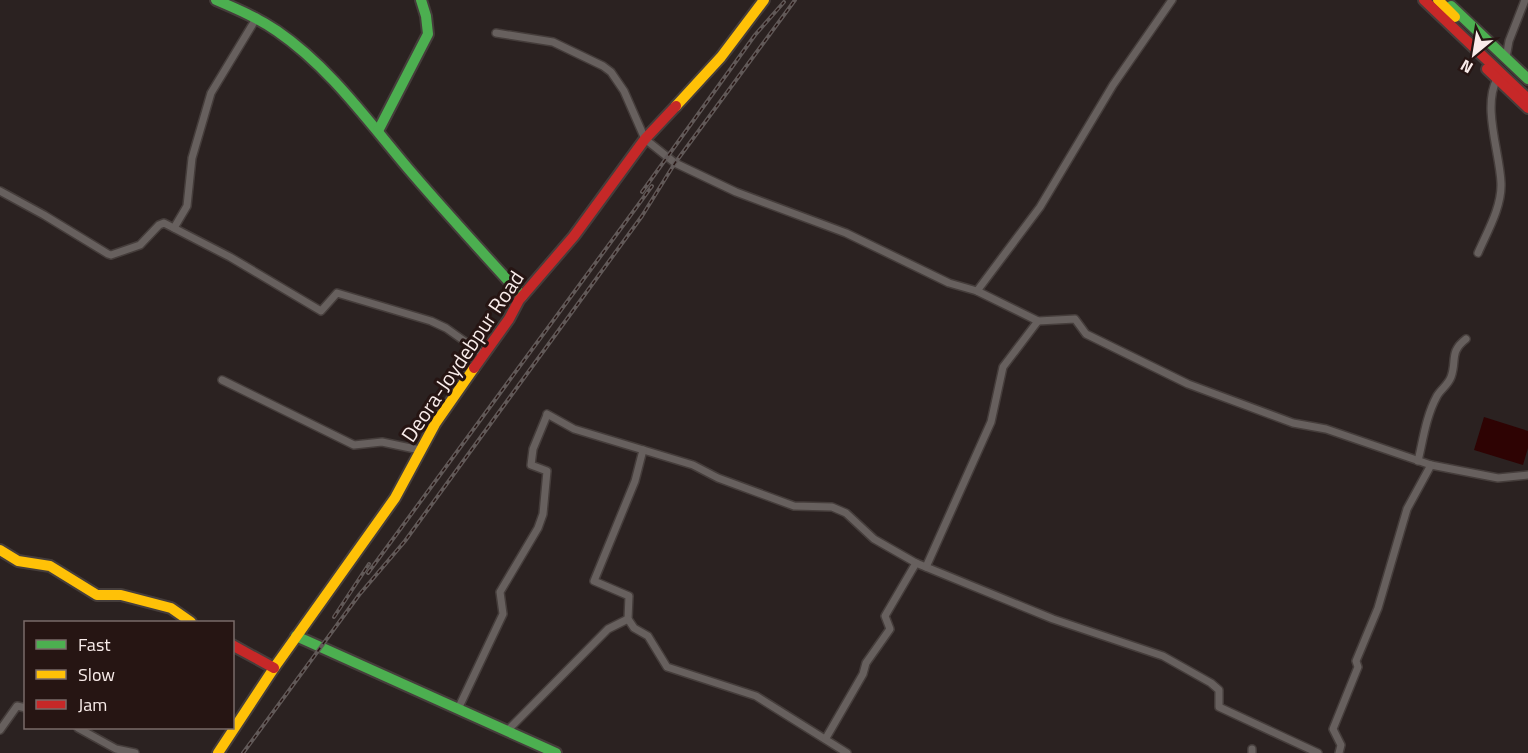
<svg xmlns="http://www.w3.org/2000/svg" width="1528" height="753" viewBox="0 0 1528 753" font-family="'Titillium Web',sans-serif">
	<rect width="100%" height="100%" fill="#2b2221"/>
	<!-- water -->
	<polygon fill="#2e0303" points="1484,417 1528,431 1528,448 1523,465 1474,450"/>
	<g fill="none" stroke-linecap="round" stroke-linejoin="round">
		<!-- street casing -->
		<g stroke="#453d3b" stroke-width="10">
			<g id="street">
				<polyline points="496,33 553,42 603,66 611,72 624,91 645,139 675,163 736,192 846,233 949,283 977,291 1038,321 1075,319 1086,334 1188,384 1293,423 1326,429 1431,465 1498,478 1528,475"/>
				<polyline points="1506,58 1509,41 1525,0"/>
				<polyline points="0,191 44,215 108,254 111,255 140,245 159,225 164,223 230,257 321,311 337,293 431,321 446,328 484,355"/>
				<polyline points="174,228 187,206 192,158 211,93 257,17"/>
				<path d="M 1478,253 C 1487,232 1502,207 1501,183 C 1500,153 1482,107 1497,79"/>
				<polyline points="977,291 1040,207 1113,85 1172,0"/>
				<polyline points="222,380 354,445 382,442 420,450"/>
				<polyline points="547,414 574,429 693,465 718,478 794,506 832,507 846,513 874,539 916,563 1053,619 1163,656 1211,683 1219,690 1219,707 1318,753"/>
				<polyline points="643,450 635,481 594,581 629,596 628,619 634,628 648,636 667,667 756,696 847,753"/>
				<path d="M 1418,461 C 1423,440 1426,416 1437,396 C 1441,389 1448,385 1451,377 C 1457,361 1449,352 1466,339"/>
				<polyline points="926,567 991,422 1003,367 1038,321"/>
				<polyline points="458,709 503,614 500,592 538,528 543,514 547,471 531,465 533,449 547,415"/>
				<polyline points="78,728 116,749 135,753"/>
				<polyline points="0,730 17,706 26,708"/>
				<polyline points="507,731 608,629 628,619"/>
				<polyline points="826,738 863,674 866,663 890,629 885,616 916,563"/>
				<polyline points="1252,749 1252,753"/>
				<polyline points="1339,753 1341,745 1333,729 1358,667 1356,661 1378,608 1407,509 1431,465"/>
			</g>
		</g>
		<!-- fast casing -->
		<g stroke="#453d3b" stroke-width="14">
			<g id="fast">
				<path d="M 216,0 C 237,9 258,18 277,31 C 331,68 370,124 412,173 C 448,215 485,255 522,296"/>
				<polyline points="1451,6 1528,79"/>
				<polyline points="378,131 428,34 426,16 421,0"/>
				<polyline points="296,636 556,753"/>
			</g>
		</g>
		<!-- slow casing -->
		<g stroke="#453d3b" stroke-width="14">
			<g id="slow">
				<polyline points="1438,0 1455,17"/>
				<polyline points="676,106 721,57 764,0"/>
				<polyline points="0,550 18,561 50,566 97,595 121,595 171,608 191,622"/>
				<polyline points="218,753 274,668 395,498 435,424 474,368"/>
			</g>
		</g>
		<!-- jam casing -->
		<g stroke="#453d3b" stroke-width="14">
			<g id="jam">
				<polyline points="1424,0 1528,99"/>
				<polyline points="1487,69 1528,108"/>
				<polyline points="474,368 509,319 519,300 574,236 645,139 676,106"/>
				<polyline points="232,645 274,668"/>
			</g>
		</g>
		<!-- street -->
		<use href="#street" stroke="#67605e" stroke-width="7"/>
		<!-- fast -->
		<use href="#fast" stroke="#4caf50" stroke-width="10"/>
		<!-- slow -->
		<use href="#slow" stroke="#ffc107" stroke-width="10"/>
		<!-- jam -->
		<use href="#jam" stroke="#c62828" stroke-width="10"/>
		<!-- rail casing -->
		<g stroke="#615958" stroke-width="4">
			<g id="rail">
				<polyline points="642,192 755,35 784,2"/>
				<polyline points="368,573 652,186"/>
				<polyline points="334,617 369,564"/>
				<polyline points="243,753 359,595 405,541 642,216 675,163 795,0"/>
			</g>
		</g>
		<!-- rail -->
		<use href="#rail" stroke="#261513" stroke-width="1.5" stroke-dasharray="4.5" stroke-linecap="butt"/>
	</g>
	<g text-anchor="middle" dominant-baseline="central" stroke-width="6" stroke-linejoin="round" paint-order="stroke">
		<!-- street labels -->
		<g font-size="21" fill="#f9ecea" stroke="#261513">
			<text transform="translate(462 356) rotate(-56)">Deora-Joydebpur Road</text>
		</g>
	</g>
	<!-- legend -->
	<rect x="24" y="621" width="210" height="108" fill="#261513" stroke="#7a6b69" stroke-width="1.5"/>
	<rect x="36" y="640" width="30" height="9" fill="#4caf50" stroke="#7a6b69" stroke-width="1.5"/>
	<text x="78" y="651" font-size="18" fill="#f9ecea">Fast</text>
	<rect x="36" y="670" width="30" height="9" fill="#ffc107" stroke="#7a6b69" stroke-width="1.5"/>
	<text x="78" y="681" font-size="18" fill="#f9ecea">Slow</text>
	<rect x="36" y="700" width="30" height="9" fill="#c62828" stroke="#7a6b69" stroke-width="1.5"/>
	<text x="78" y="711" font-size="18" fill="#f9ecea">Jam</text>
	<!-- north arrow -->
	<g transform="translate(1474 54) rotate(210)" stroke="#261513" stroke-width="4.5" paint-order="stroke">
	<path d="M0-4.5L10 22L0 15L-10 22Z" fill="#f9ecea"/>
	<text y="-9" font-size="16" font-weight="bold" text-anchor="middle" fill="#f9ecea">N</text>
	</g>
</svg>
